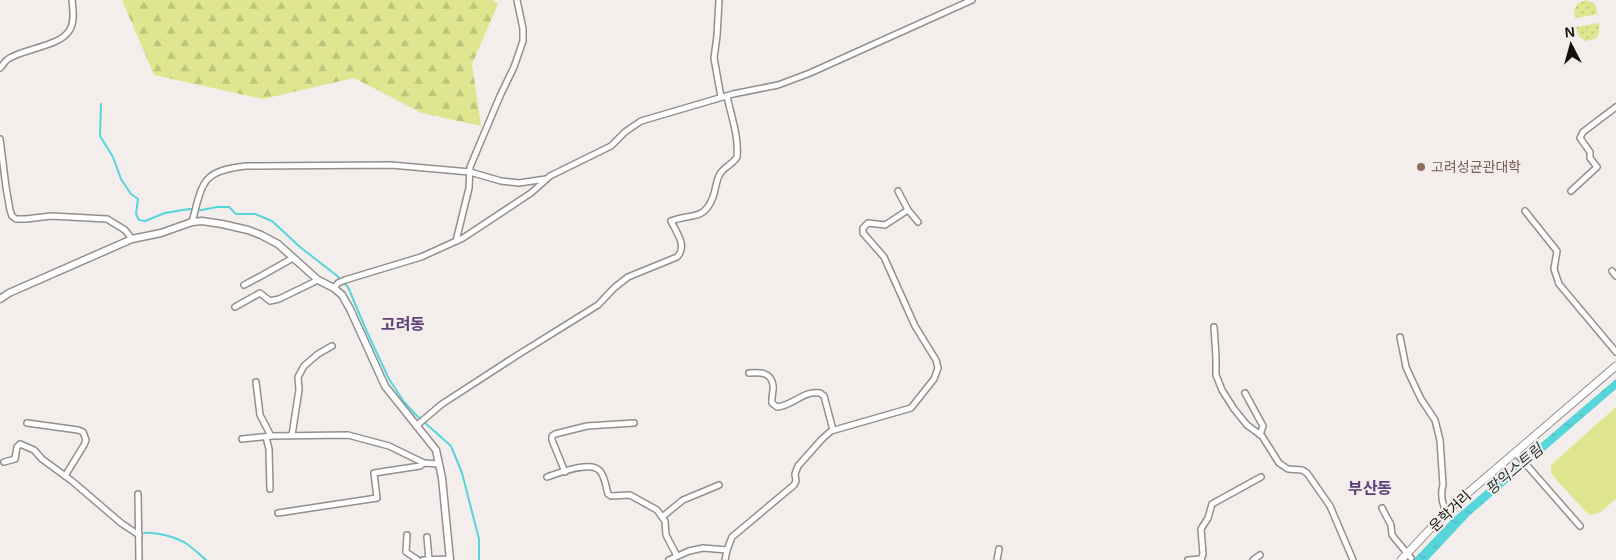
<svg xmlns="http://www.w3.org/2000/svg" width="1616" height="560" viewBox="0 0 1616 560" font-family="Helvetica,'Noto Sans KR',sans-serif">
	<defs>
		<pattern id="green-dots" width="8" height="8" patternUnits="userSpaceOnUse" patternTransform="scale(1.25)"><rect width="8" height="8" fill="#dfe68f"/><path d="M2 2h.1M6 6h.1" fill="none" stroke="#bec47a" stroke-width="1.8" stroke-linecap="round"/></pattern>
		<pattern id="forest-firs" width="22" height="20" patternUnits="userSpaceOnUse" patternTransform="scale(1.25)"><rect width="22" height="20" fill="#dfe68f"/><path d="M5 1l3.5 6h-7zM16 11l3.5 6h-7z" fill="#bec47a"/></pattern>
		<pattern id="water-ripples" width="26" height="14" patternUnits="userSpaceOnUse" patternTransform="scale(1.25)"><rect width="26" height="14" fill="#56d5db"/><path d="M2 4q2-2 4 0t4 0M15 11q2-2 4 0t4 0" fill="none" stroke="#4ab6bb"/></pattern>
	</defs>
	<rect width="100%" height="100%" fill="#f3eeeb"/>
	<!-- green -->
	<g fill="url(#green-dots)">
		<polygon points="1586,0 1595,4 1598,14 1575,18 1574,10 1577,4"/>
		<polygon points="1599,23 1599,34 1595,39 1585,41 1578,35 1576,27"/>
	</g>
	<!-- forest -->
	<polygon fill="url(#forest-firs)" points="122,0 493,0 498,4 472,64 481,126 422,113 354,78 263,99 154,75"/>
	<!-- pitch -->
	<polygon fill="#dfe68f" points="1616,407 1616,499 1599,513 1590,515 1586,512 1553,476 1551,472 1551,465"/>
	<!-- water -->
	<polygon fill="url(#water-ripples)" points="1616,379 1616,389 1470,515 1428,560 1413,560 1452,519"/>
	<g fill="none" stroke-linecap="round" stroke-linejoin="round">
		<!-- stream -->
		<g stroke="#56d5db" stroke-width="2">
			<polyline points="101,104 100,136 113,157 121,179 131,194 138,199 136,214 139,220 145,221 165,213 189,209 202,210 217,207 229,207 236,214 255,214 272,221 300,247 336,275 348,287 367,332 389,379 404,402 415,414 451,446 462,473 479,539 479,560"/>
			<path d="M 144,533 C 158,532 176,537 187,544 C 194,549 200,555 206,560"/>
		</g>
		<!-- minor casing -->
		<g stroke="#938f8c" stroke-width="8">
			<g id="minor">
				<polyline points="719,0 717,36 714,58 721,97"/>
				<path d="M 0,68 C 3,65 5,61 8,59 C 23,49 60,46 69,31 C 75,23 73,9 72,0"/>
				<polyline points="0,139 6,187 10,210 12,216 16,219 26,219 51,216 107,219 125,230 132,239"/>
				<polyline points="1571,191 1597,167 1590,158 1590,152 1580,138 1583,132 1616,107"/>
				<polyline points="908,210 918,222"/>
				<polyline points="1525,211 1557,251 1554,269 1559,284 1616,352"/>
				<path d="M 192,222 C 203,182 201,171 246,166 L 391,165 L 470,172 L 501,181 L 519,183 L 546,179"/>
				<polyline points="456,241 469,188 470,167 500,96 514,67 523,41 523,29 517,0"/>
				<polyline points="1612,271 1616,276"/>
				<polyline points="244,285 261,276 293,258"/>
				<polyline points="334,288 338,283 345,280 421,257 463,238 531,193 550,176 611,146 625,132 641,121 733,94 778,85 810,73 972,0"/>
				<polyline points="235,307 260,293 270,301 279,299 318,280"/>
				<polyline points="1214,327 1216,357 1216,375 1222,390 1234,409 1247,425 1262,436 1279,463 1288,469 1302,470 1307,473 1330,506 1353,560"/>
				<path d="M 1400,337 L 1406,367 L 1411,378 L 1421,399 L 1435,420 L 1440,440 L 1443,485 C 1440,495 1442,503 1446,512"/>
				<path d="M 749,373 C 760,372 771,372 773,385 C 774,391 771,397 772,403 L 777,407 C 793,406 803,390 820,393 L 824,396 L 833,430"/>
				<polyline points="256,382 260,415 271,436"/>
				<polyline points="1245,393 1263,426 1260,435"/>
				<polyline points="27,423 78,430 83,432 86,440 84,445 65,476"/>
				<path d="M 416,426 L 442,404 L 516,356 L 598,305 L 614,288 L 628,277 L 677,257 C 688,246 676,232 671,221 C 692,213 704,221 713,197 C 716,189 716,180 720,174 C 724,167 733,164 737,157 C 739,136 731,116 727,96"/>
				<polyline points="292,435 299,390 298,377 304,366 318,354 332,346"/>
				<polyline points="266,437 269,449 270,489"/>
				<polyline points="242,439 271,436 348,435 389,446 424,463 439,464"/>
				<polyline points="1516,453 1580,526"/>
				<polyline points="4,462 15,459 17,447 20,444 34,450 42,459 72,481 121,523 139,535"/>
				<polyline points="565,472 552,440 552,436 555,434 587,426 634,423"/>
				<path d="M 547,477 C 559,473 591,460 600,471 C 605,477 606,487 608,494 L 611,496 L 630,495 L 657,510 L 665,521 L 666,535 L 677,556"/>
				<polyline points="138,494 139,560"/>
				<polyline points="1382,508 1391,525 1392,535 1411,558"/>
				<polyline points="278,513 377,498 374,473 420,466 424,463"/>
				<polyline points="662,517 683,500 719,485"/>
				<polyline points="407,535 406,552 418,560"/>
				<polyline points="427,537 429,560"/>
				<polyline points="423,560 450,559"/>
				<polyline points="669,560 689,551 703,548 727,550"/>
				<polyline points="725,560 727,550 732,537 794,485 796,481 795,474 798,466 822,439 831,431 911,408 934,379 938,368 936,360 915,326 884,257 863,233 863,228 868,223 885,225 908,210 898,191"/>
				<polyline points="997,560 999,549"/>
				<polyline points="1188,560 1201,559"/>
				<polyline points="1201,560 1203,554 1201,529 1208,518 1212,504 1261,477"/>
				<polyline points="1253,560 1260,555"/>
			</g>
		</g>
		<!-- tertiary casing -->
		<g stroke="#938f8c" stroke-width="9">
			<polyline id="tertiary" points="0,299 9,293 132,239 161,233 192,222 202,221 222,224 248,230 261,235 278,244 318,280 334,288 342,295 350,309 385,386 436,450 442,478 450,560"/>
		</g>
		<!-- secondary casing -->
		<g stroke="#938f8c" stroke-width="9">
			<polyline id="secondary" points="1401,560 1448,510 1616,366"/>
		</g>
		<!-- minor -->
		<use href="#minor" stroke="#fff" stroke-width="5"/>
		<!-- tertiary -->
		<use href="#tertiary" stroke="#fff" stroke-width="6"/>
		<!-- secondary -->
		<use href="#secondary" stroke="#fff" stroke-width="7"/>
	</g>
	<!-- markers -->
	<circle fill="#8d6e63" stroke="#f3eeeb" stroke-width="2" cx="1421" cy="167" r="5"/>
	<g text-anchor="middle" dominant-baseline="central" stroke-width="4" stroke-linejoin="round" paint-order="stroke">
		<!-- education labels -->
		<g font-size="14" fill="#785e54" stroke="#f3eeeb" text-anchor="start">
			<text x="1431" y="167">고려성균관대학</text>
		</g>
		<!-- street labels -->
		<g font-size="14" fill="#12110f" stroke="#f3eeeb">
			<text transform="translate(1450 511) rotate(-44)">운학거리</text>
		</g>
		<!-- water labels -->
		<g font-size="15" font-style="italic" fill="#1e3435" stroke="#f3eeeb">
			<text transform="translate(1514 469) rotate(-40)">팡익스트림</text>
		</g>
		<!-- quarter labels -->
		<g font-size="16" font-weight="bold" fill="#5d3f7b" stroke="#f3eeeb">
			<text x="403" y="324">고려동</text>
			<text x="1370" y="488">부산동</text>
		</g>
	</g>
	<!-- north arrow -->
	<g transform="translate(1571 45) rotate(354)" stroke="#f3eeeb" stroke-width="4" paint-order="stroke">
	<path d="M0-4L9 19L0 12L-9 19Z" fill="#12110f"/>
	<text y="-8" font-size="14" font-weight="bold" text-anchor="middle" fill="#12110f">N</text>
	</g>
</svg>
